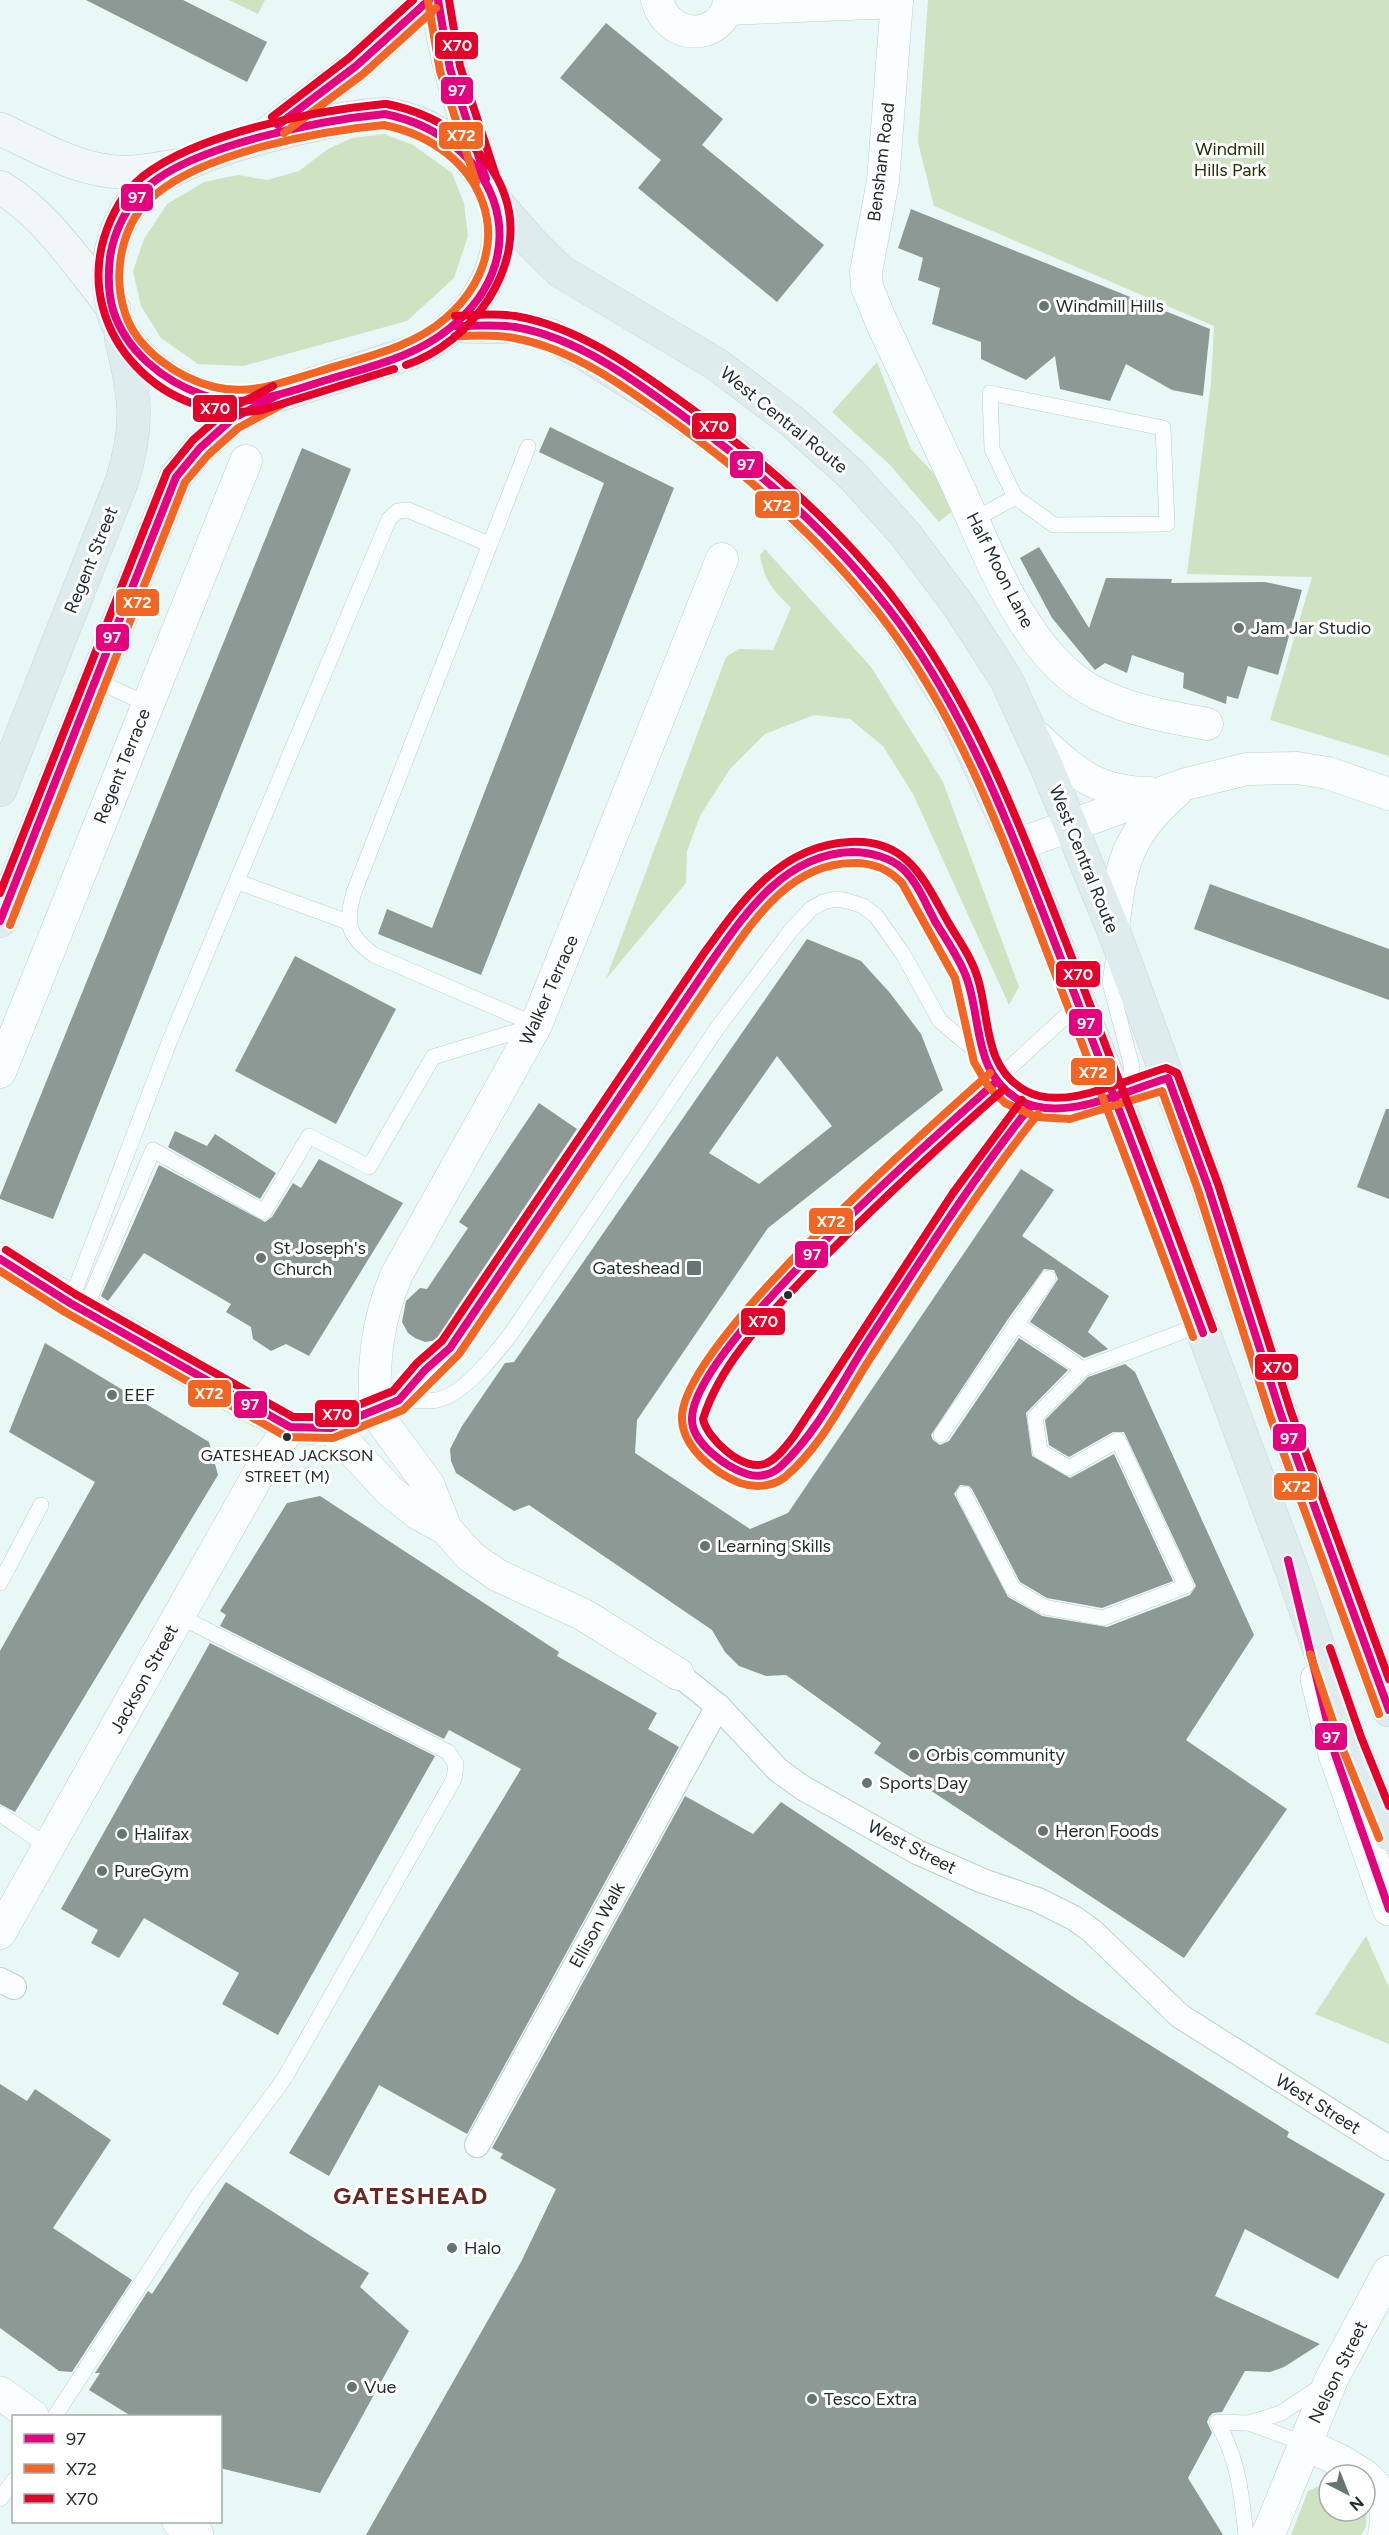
<svg xmlns="http://www.w3.org/2000/svg" width="1389" height="2535" viewBox="0 0 1389 2535" font-family="Figtree,sans-serif">
	<rect width="100%" height="100%" fill="#e7f8f6"/>
	<!-- green -->
	<g fill="#cfe3c3">
		<polygon points="229,0 265,0 258,14"/>
		<polygon points="928,0 1389,0 1389,756 1270,720 1312,577 1187,574 1211,383 1214,326 934,206 918,142"/>
		<polygon points="384,134 413,145 452,173 464,203 468,236 454,278 407,321 243,366 198,364 161,338 141,306 133,271 144,239 167,204 204,182 238,175 267,180 299,171 328,149 352,138"/>
		<polygon points="877,362 911,449 938,478 951,512 939,522 890,465 832,412"/>
		<path d="M 765,549 L 871,667 L 943,782 L 1019,987 L 1009,1005 L 913,794 L 883,746 L 850,719 L 814,715 L 765,734 L 730,769 L 700,816 L 687,851 L 686,883 L 606,979 L 726,657 L 739,649 L 773,650 L 791,608 C 773,590 764,581 760,555 Z"/>
		<polygon points="1366,1936 1389,1988 1389,2044 1315,2014"/>
		<polygon points="1329,2482 1329,2511 1365,2511 1365,2500 1367,2502 1366,2527 1361,2535 1291,2535 1308,2491"/>
	</g>
	<!-- building -->
	<g fill="#8d9995" fill-rule="evenodd">
		<polygon points="86,0 183,0 267,42 247,82"/>
		<polygon points="606,23 723,119 702,145 824,245 777,302 638,188 661,160 560,78"/>
		<polygon points="911,209 1210,329 1203,396 1172,390 1126,364 1110,401 1060,389 1055,356 1026,380 981,359 981,342 932,324 940,288 918,280 923,258 898,248"/>
		<polygon points="550,427 674,488 481,975 378,934 387,909 432,928 604,483 539,452"/>
		<polygon points="302,448 351,469 53,1219 0,1199 0,1196"/>
		<polygon points="1039,547 1089,628 1106,578 1172,579 1171,583 1265,582 1302,590 1278,675 1248,666 1238,699 1227,696 1226,704 1183,688 1184,673 1132,655 1127,673 1105,663 1095,670 1052,618 1020,558"/>
		<polygon points="1210,884 1389,949 1389,1000 1194,929"/>
		<path d="M 807,939 L 861,961 L 890,993 L 921,1034 L 943,1090 L 768,1228 L 637,1420 L 635,1453 L 750,1529 L 788,1513 L 1021,1169 L 1054,1190 L 1022,1236 L 1109,1296 L 1088,1332 L 1108,1349 L 1084,1358 L 1030,1322 L 1058,1279 L 1054,1270 L 1044,1269 L 1008,1319 L 931,1435 L 933,1440 L 940,1445 L 949,1441 L 1019,1338 L 1068,1370 L 1026,1413 L 1032,1456 L 1070,1478 L 1114,1454 L 1173,1581 L 1102,1608 L 1047,1598 L 1020,1582 L 972,1489 L 969,1486 L 960,1485 L 954,1494 L 1008,1597 L 1042,1616 L 1107,1627 L 1190,1595 L 1196,1586 L 1124,1432 L 1113,1432 L 1069,1457 L 1049,1445 L 1045,1420 L 1088,1377 L 1125,1364 L 1135,1372 L 1254,1635 L 1186,1740 L 1287,1809 L 1184,1958 L 874,1753 L 881,1743 L 786,1675 L 766,1676 L 739,1666 L 725,1652 L 712,1630 L 529,1505 L 514,1511 L 456,1473 L 451,1461 L 450,1449 L 462,1426 L 505,1363 L 514,1362 ZM 777,1056 L 832,1126 L 759,1184 L 709,1153 Z"/>
		<polygon points="295,956 396,1009 336,1124 235,1071"/>
		<polygon points="539,1103 577,1129 454,1312 454,1324 448,1333 438,1340 425,1342 415,1338 408,1333 402,1322 406,1301 420,1288 427,1289 468,1228 459,1222"/>
		<polygon points="1386,1109 1389,1109 1389,1199 1357,1187"/>
		<polygon points="175,1131 207,1146 215,1134 276,1173 260,1199 168,1147"/>
		<polygon points="319,1159 403,1203 309,1356 286,1344 271,1351 253,1339 251,1327 226,1312 231,1304 144,1253 108,1301 101,1296 159,1165 265,1222 272,1217 293,1183 301,1188"/>
		<polygon points="45,1343 209,1442 218,1475 15,1812 0,1804 0,1651 95,1482 9,1432"/>
		<polygon points="320,1496 559,1652 557,1656 657,1713 648,1729 679,1747 467,2134 379,2085 329,2176 289,2153 521,1769 449,1730 444,1739 220,1626 226,1615 220,1611 287,1503"/>
		<polygon points="210,1643 435,1756 278,2035 222,2004 239,1973 144,1918 119,1958 91,1943 98,1930 61,1909"/>
		<polygon points="685,1796 753,1834 781,1802 1078,2000 1289,2132 1287,2137 1385,2194 1338,2279 1245,2229 1215,2296 1320,2344 1284,2367 1270,2372 1245,2371 1222,2412 1213,2413 1209,2417 1207,2422 1212,2433 1188,2478 1223,2535 366,2535 521,2262 556,2189 500,2158 503,2154 492,2148"/>
		<polygon points="0,2084 27,2101 35,2089 111,2140 53,2228 132,2280 72,2372 59,2371 0,2328"/>
		<polygon points="226,2182 369,2273 360,2287 409,2331 320,2493 220,2468 220,2416 131,2416 89,2390 100,2373 95,2373 148,2291 152,2294"/>
	</g>
	<g fill="none" stroke-linecap="round" stroke-linejoin="round">
		<!-- service casing -->
		<g stroke="#becdcb" stroke-width="16">
			<g id="service">
				<path d="M 528,447 L 354,892 C 345,923 347,935 374,955 L 536,1025"/>
				<polyline points="974,520 1015,497 1054,525 1167,524 1163,428 990,393 992,449 1015,497"/>
				<polyline points="97,681 147,704"/>
				<polyline points="238,882 348,922"/>
				<polyline points="1114,954 1110,983 1132,1067 1130,1078 1117,1093"/>
				<polyline points="1030,1107 994,1150 816,1421 781,1467 772,1474 752,1475 726,1464 712,1452 694,1427 692,1416 701,1385 712,1368 788,1278 934,1137 1079,1004"/>
				<polyline points="70,1303 170,1040 389,519 398,511 408,510 489,544"/>
				<polyline points="84,1311 153,1150 264,1212 309,1136 369,1167 433,1057 531,1027"/>
				<polyline points="1016,1324 1083,1369"/>
				<path d="M 399,1400 C 411,1400 425,1402 437,1400 C 464,1395 497,1352 513,1331 L 718,1027 L 792,929 L 811,909 L 823,902 L 836,899 L 848,901 L 863,906 L 876,916 L 903,954 L 940,1021 L 981,1055 L 997,1081 L 1030,1107 L 1053,1111 L 1069,1109 L 1168,1078"/>
				<path d="M 395,1402 L 450,1348 L 739,922 C 776,878 838,823 898,865 C 917,879 927,906 938,926 C 947,944 963,964 968,983 C 974,1006 976,1031 981,1055"/>
				<polyline points="941,1435 1048,1278"/>
				<polyline points="964,1494 1013,1589 1044,1607 1103,1618 1186,1586 1118,1440 1069,1468 1040,1451 1035,1417 1083,1369 1200,1325"/>
				<polyline points="0,1583 41,1505"/>
				<polyline points="0,1814 50,1848"/>
				<polyline points="55,2416 199,2194 284,2079 454,1779 456,1764 448,1752 179,1616"/>
				<polyline points="1249,2423 1281,2413 1323,2385"/>
				<polyline points="0,2499 14,2480"/>
				<path d="M 1246,2535 C 1241,2492 1239,2461 1217,2422 L 1249,2423 L 1303,2443"/>
			</g>
		</g>
		<!-- pedestrian casing -->
		<g stroke="#becdcb" stroke-width="26">
			<g id="pedestrian">
				<polyline points="678,1674 718,1706 778,1770 803,1788 917,1852 983,1881 1038,1900 1074,1918 1092,1931 1180,2016 1389,2148"/>
				<polyline points="0,1980 14,1987"/>
				<polyline points="477,2145 718,1706"/>
			</g>
		</g>
		<!-- minor casing -->
		<g stroke="#becdcb" stroke-width="33">
			<g id="minor">
				<path d="M 657,0 C 668,41 721,43 730,0"/>
				<path d="M 897,0 L 883,181 L 866,272 L 867,287 L 881,321 C 906,375 931,429 956,482 C 988,551 1025,659 1098,694 C 1132,711 1170,717 1207,724"/>
				<polyline points="728,9 897,2"/>
				<path d="M 1032,733 C 1074,770 1090,792 1150,793"/>
				<polyline points="1017,845 1186,784 1247,769 1297,768 1328,773 1389,794"/>
				<path d="M 1113,929 C 1121,865 1125,836 1176,792"/>
				<polyline points="0,1072 246,461"/>
				<polyline points="0,1259 239,1400 290,1427 311,1428"/>
				<path d="M 375,1412 C 373,1362 377,1320 397,1274 L 536,1025 L 722,559"/>
				<polyline points="375,1412 428,1484 446,1529"/>
				<polyline points="331,1428 391,1492 417,1513 446,1529 470,1556 497,1575 584,1615 678,1674"/>
				<polyline points="0,1933 266,1461 290,1427"/>
				<polyline points="1303,2443 1343,2462 1364,2475"/>
				<path d="M 1365,2476 C 1384,2492 1389,2511 1384,2535"/>
			</g>
		</g>
		<!-- tertiary casing -->
		<g stroke="#becdcb" stroke-width="34">
			<g id="tertiary">
				<polyline points="1317,1679 1335,1754 1389,1909"/>
				<polyline points="0,2393 32,2416"/>
				<polyline points="179,2522 197,2535"/>
				<polyline points="1268,2535 1332,2378 1389,2272"/>
			</g>
		</g>
		<!-- secondary casing -->
		<g stroke="#becdcb" stroke-width="34">
			<g id="secondary">
				<path d="M 438,0 C 444,65 467,122 487,183"/>
				<path d="M 0,129 C 41,148 85,175 132,172 C 149,171 166,167 183,165"/>
				<polyline points="261,138 356,66 429,0"/>
				<path d="M 0,187 C 45,213 82,269 114,309"/>
			</g>
		</g>
		<!-- trunk casing -->
		<g stroke="#cad3d2" stroke-width="34">
			<g id="trunk">
				<path d="M 385,114 C 428,121 456,139 481,175 C 486,183 494,193 496,203 C 510,267 470,325 415,351 C 382,362 349,373 316,383 C 292,391 266,401 241,402 C 194,402 137,367 117,323 C 98,278 111,217 148,186 C 190,150 329,117 385,114 Z"/>
				<polyline points="496,202 529,240 560,271 716,364 793,422 852,475 905,534 959,606 1006,679 1047,768 1113,929 1208,1187 1281,1415 1389,1710"/>
				<polyline points="455,326 513,327 550,335 585,354 668,406 721,442 780,492 848,561 901,624 952,707 1017,845 1115,1095 1293,1573 1351,1741 1389,1834"/>
				<path d="M 0,790 L 122,481 C 140,424 135,394 121,338"/>
				<polyline points="0,921 176,477 200,448 232,419 265,402"/>
			</g>
		</g>
		<!-- service -->
		<use href="#service" stroke="#fbfefe" stroke-width="15"/>
		<!-- pedestrian -->
		<use href="#pedestrian" stroke="#fbfefe" stroke-width="24"/>
		<!-- minor -->
		<use href="#minor" stroke="#fbfefe" stroke-width="32"/>
		<!-- tertiary -->
		<use href="#tertiary" stroke="#fbfefe" stroke-width="33"/>
		<!-- secondary -->
		<use href="#secondary" stroke="#f1f7f8" stroke-width="33"/>
		<!-- trunk -->
		<use href="#trunk" stroke="#dfecee" stroke-width="33"/>
		<!-- bus-1 casing -->
		<g stroke="#fff" stroke-width="12">
			<g id="bus-1">
				<polyline points="438,0 450,69 486,179"/>
				<path d="M 385,114 C 494,136 544,252 450,328 C 413,359 363,368 317,383 C 279,395 243,409 203,395 C 163,381 126,351 113,310 C 108,293 108,275 110,257 C 114,231 127,205 147,187 C 194,145 322,120 385,114 Z"/>
				<polyline points="278,125 356,66 429,0"/>
				<path d="M 455,326 C 475,326 495,324 515,327 C 580,338 638,383 690,421 C 769,478 842,545 900,624 C 973,725 1016,843 1061,959 C 1109,1083 1157,1208 1203,1333"/>
				<polyline points="0,921 176,477 200,448 232,419 278,395"/>
				<path d="M 997,1081 C 937,1135 694,1346 692,1418 C 691,1443 726,1467 747,1474 C 758,1478 771,1475 780,1467 C 816,1434 839,1387 865,1346 C 918,1265 969,1183 1030,1107"/>
				<path d="M 0,1259 L 70,1303 L 290,1427 L 331,1428 L 399,1400 L 425,1370 L 450,1348 L 711,962 C 746,912 785,854 852,852 C 869,852 890,857 903,869 C 918,883 926,905 936,923 C 947,941 960,959 967,979 C 982,1022 973,1073 1019,1100 C 1062,1124 1125,1091 1168,1078 L 1208,1187 L 1281,1415 L 1389,1710"/>
				<polyline points="1288,1560 1335,1754 1389,1909"/>
			</g>
		</g>
		<!-- bus-2 casing -->
		<g stroke="#fff" stroke-width="12">
			<g id="bus-2">
				<polyline points="428,1 440,71 476,182"/>
				<path d="M 384,125 C 483,145 527,246 446,318 C 411,349 360,358 317,372 C 282,382 251,396 214,387 C 178,378 137,350 125,313 C 112,273 121,221 156,194 C 207,152 319,131 384,125 Z"/>
				<polyline points="284,133 363,74 436,8"/>
				<path d="M 455,336 C 475,336 495,334 514,338 C 576,349 632,392 682,428 C 760,485 832,550 890,628 C 964,728 1006,846 1050,960 C 1098,1086 1147,1211 1193,1337"/>
				<polyline points="10,925 185,482 208,455 238,428 283,404"/>
				<path d="M 990,1073 C 931,1126 677,1348 682,1420 C 684,1449 715,1473 740,1483 C 755,1488 772,1487 785,1477 C 823,1445 845,1397 871,1357 C 925,1274 976,1191 1038,1114"/>
				<path d="M 0,1271 L 65,1312 L 287,1437 L 333,1438 L 403,1410 L 459,1354 L 720,968 C 753,921 789,864 852,863 C 871,862 889,869 902,883 L 955,978 L 974,1062 L 988,1086 L 1005,1103 L 1036,1117 L 1070,1119 L 1162,1091 L 1198,1190 L 1271,1419 L 1379,1714"/>
				<polyline points="1310,1654 1341,1745 1379,1838"/>
			</g>
		</g>
		<!-- bus-3 casing -->
		<g stroke="#fff" stroke-width="12">
			<g id="bus-3">
				<polyline points="449,0 460,66 496,176"/>
				<path d="M 384,104 C 313,111 198,133 142,177 C 123,193 111,215 104,238 C 75,335 166,426 262,410 L 394,369"/>
				<path d="M 387,104 C 436,114 488,145 505,196 C 529,266 471,343 406,365"/>
				<polyline points="272,117 349,58 413,0"/>
				<path d="M 455,316 C 475,315 496,313 515,316 C 581,327 640,372 693,410 C 774,469 851,537 909,619 C 983,722 1026,841 1072,958 C 1120,1081 1167,1205 1213,1329"/>
				<polyline points="0,893 167,472 193,440 226,411 273,386"/>
				<path d="M 1004,1089 C 936,1149 869,1211 806,1276 C 766,1318 721,1362 703,1419 C 707,1439 745,1474 767,1463 C 778,1458 787,1445 794,1436 L 953,1193 L 1022,1100"/>
				<path d="M 6,1250 L 75,1294 L 293,1417 L 329,1417 L 393,1391 L 417,1363 L 442,1341 L 702,956 C 740,903 780,845 850,842 C 908,839 924,880 948,922 C 959,941 972,958 978,979 C 990,1018 983,1068 1026,1091 C 1064,1112 1127,1079 1166,1068 L 1177,1073 L 1218,1184 L 1291,1412 L 1389,1679"/>
				<polyline points="1330,1648 1361,1737 1389,1806"/>
			</g>
		</g>
		<!-- bus-1 -->
		<use href="#bus-1" stroke="#e5007d" stroke-width="8"/>
		<!-- bus-2 -->
		<use href="#bus-2" stroke="#f26522" stroke-width="8"/>
		<!-- bus-3 -->
		<use href="#bus-3" stroke="#e4002b" stroke-width="8"/>
	</g>
	<!-- markers -->
	<g fill="#667573" stroke="#fff" stroke-width="2">
		<circle cx="1044" cy="306" r="6"/>
		<circle cx="1239" cy="628" r="6"/>
		<circle cx="261" cy="1258" r="6"/>
		<rect x="686" y="1260" width="16" height="16" rx="3"/>
		<circle cx="112" cy="1395" r="6"/>
		<circle cx="705" cy="1546" r="6"/>
		<circle cx="914" cy="1755" r="6"/>
		<circle cx="867" cy="1783" r="6"/>
		<circle cx="1043" cy="1831" r="6"/>
		<circle cx="122" cy="1834" r="6"/>
		<circle cx="102" cy="1871" r="6"/>
		<circle cx="452" cy="2248" r="6"/>
		<circle cx="352" cy="2387" r="6"/>
		<circle cx="812" cy="2399" r="6"/>
	</g>
	<g fill="#202e2d" stroke="#fff" stroke-width="2">
		<circle cx="788" cy="1295" r="5"/>
		<circle cx="287" cy="1437" r="5"/>
	</g>
	<g text-anchor="middle" dominant-baseline="central" stroke-width="6" stroke-linejoin="round" paint-order="stroke">
		<!-- bus labels -->
		<g font-size="16" fill="#202e2d" stroke="#fff">
			<text x="287" y="1455">GATESHEAD JACKSON<tspan x="287" dy="21">STREET (M)</tspan></text>
		</g>
		<!-- park labels -->
		<g font-size="18" fill="#213100" stroke="#fff">
			<text x="1230" y="149">Windmill<tspan x="1230" dy="21">Hills Park</tspan></text>
		</g>
		<!-- street labels -->
		<g font-size="18" fill="#202e2d" stroke="#fff">
			<text transform="translate(881 162) rotate(-83)">Bensham Road</text>
			<text transform="translate(784 420) rotate(39)">West Central Route</text>
			<text transform="translate(91 560) rotate(-68)">Regent Street</text>
			<text transform="translate(1000 570) rotate(63)">Half Moon Lane</text>
			<text transform="translate(122 766) rotate(-68)">Regent Terrace</text>
			<text transform="translate(1084 859) rotate(68)">West Central Route</text>
			<text transform="translate(549 990) rotate(-66)">Walker Terrace</text>
			<text transform="translate(144 1679) rotate(-61)">Jackson Street</text>
			<text transform="translate(912 1847) rotate(27)">West Street</text>
			<text transform="translate(597 1925) rotate(-61)">Ellison Walk</text>
			<text transform="translate(1318 2104) rotate(32)">West Street</text>
			<text transform="translate(1338 2372) rotate(-64)">Nelson Street</text>
		</g>
		<!-- poi labels -->
		<g font-size="18" fill="#202e2d" stroke="#fff" text-anchor="start">
			<text x="1056" y="306">Windmill Hills</text>
			<text x="1251" y="628">Jam Jar Studio</text>
			<text x="273" y="1248">St Joseph's<tspan x="273" dy="21">Church</tspan></text>
			<text x="680" y="1268" text-anchor="end">Gateshead</text>
			<text x="124" y="1395">EEF</text>
			<text x="717" y="1546">Learning Skills</text>
			<text x="926" y="1755">Orbis community</text>
			<text x="879" y="1783">Sports Day</text>
			<text x="1055" y="1831">Heron Foods</text>
			<text x="134" y="1834">Halifax</text>
			<text x="114" y="1871">PureGym</text>
			<text x="464" y="2248">Halo</text>
			<text x="364" y="2387">Vue</text>
			<text x="824" y="2399">Tesco Extra</text>
		</g>
		<!-- district labels -->
		<g font-size="24" font-weight="bold" letter-spacing="1.5" fill="#6c2721" stroke="#fff">
			<text x="411" y="2195">GATESHEAD</text>
		</g>
	</g>
	<g stroke="#fff" stroke-width="2">
		<rect x="434" y="31" width="45" height="29" rx="6" fill="#e4002b"/>
		<rect x="440" y="76" width="34" height="29" rx="6" fill="#e5007d"/>
		<rect x="438" y="121" width="46" height="29" rx="6" fill="#f26522"/>
		<rect x="120" y="183" width="34" height="29" rx="6" fill="#e5007d"/>
		<rect x="192" y="394" width="46" height="29" rx="6" fill="#e4002b"/>
		<rect x="691" y="412" width="46" height="28" rx="6" fill="#e4002b"/>
		<rect x="729" y="450" width="35" height="29" rx="6" fill="#e5007d"/>
		<rect x="754" y="490" width="46" height="29" rx="6" fill="#f26522"/>
		<rect x="115" y="588" width="45" height="29" rx="6" fill="#f26522"/>
		<rect x="95" y="623" width="35" height="29" rx="6" fill="#e5007d"/>
		<rect x="1055" y="960" width="46" height="28" rx="6" fill="#e4002b"/>
		<rect x="1068" y="1008" width="35" height="29" rx="6" fill="#e5007d"/>
		<rect x="1070" y="1057" width="46" height="29" rx="6" fill="#f26522"/>
		<rect x="808" y="1207" width="46" height="28" rx="6" fill="#f26522"/>
		<rect x="794" y="1240" width="35" height="29" rx="6" fill="#e5007d"/>
		<rect x="740" y="1307" width="46" height="29" rx="6" fill="#e4002b"/>
		<rect x="1254" y="1353" width="45" height="28" rx="6" fill="#e4002b"/>
		<rect x="187" y="1379" width="45" height="29" rx="6" fill="#f26522"/>
		<rect x="233" y="1390" width="35" height="29" rx="6" fill="#e5007d"/>
		<rect x="314" y="1399" width="46" height="29" rx="6" fill="#e4002b"/>
		<rect x="1272" y="1423" width="35" height="29" rx="6" fill="#e5007d"/>
		<rect x="1273" y="1472" width="45" height="29" rx="6" fill="#f26522"/>
		<rect x="1314" y="1722" width="34" height="29" rx="6" fill="#e5007d"/>
	</g>
	<g font-size="16" text-anchor="middle" font-weight="bold" fill="#fff">
		<text x="457" y="51">X70</text>
		<text x="457" y="96">97</text>
		<text x="461" y="141">X72</text>
		<text x="137" y="203">97</text>
		<text x="215" y="414">X70</text>
		<text x="714" y="432">X70</text>
		<text x="746" y="470">97</text>
		<text x="777" y="511">X72</text>
		<text x="137" y="608">X72</text>
		<text x="112" y="643">97</text>
		<text x="1078" y="980">X70</text>
		<text x="1086" y="1029">97</text>
		<text x="1093" y="1078">X72</text>
		<text x="831" y="1227">X72</text>
		<text x="812" y="1260">97</text>
		<text x="763" y="1327">X70</text>
		<text x="1277" y="1373">X70</text>
		<text x="209" y="1399">X72</text>
		<text x="250" y="1410">97</text>
		<text x="337" y="1420">X70</text>
		<text x="1289" y="1444">97</text>
		<text x="1296" y="1492">X72</text>
		<text x="1331" y="1743">97</text>
	</g>
	<!-- legend -->
	<rect x="12" y="2415" width="210" height="108" fill="#ffffff" stroke="#a6abab" stroke-width="1.5"/>
	<rect x="24" y="2434" width="30" height="9" fill="#e5007d" stroke="#a6abab" stroke-width="1.5"/>
	<text x="66" y="2445" font-size="18" fill="#202e2d">97</text>
	<rect x="24" y="2464" width="30" height="9" fill="#f26522" stroke="#a6abab" stroke-width="1.5"/>
	<text x="66" y="2475" font-size="18" fill="#202e2d">X72</text>
	<rect x="24" y="2494" width="30" height="9" fill="#e4002b" stroke="#a6abab" stroke-width="1.5"/>
	<text x="66" y="2505" font-size="18" fill="#202e2d">X70</text>
	<!-- north arrow -->
	<g transform="translate(1347 2493) rotate(138)"><circle r="28" fill="#ffffff" stroke="#a6abab" stroke-width="1.5"/>
	<path d="M0-4.5L10 22L0 15L-10 22Z" fill="#667573"/>
	<text y="-9" font-size="16" font-weight="bold" text-anchor="middle" fill="#202e2d">N</text>
	</g>
</svg>
